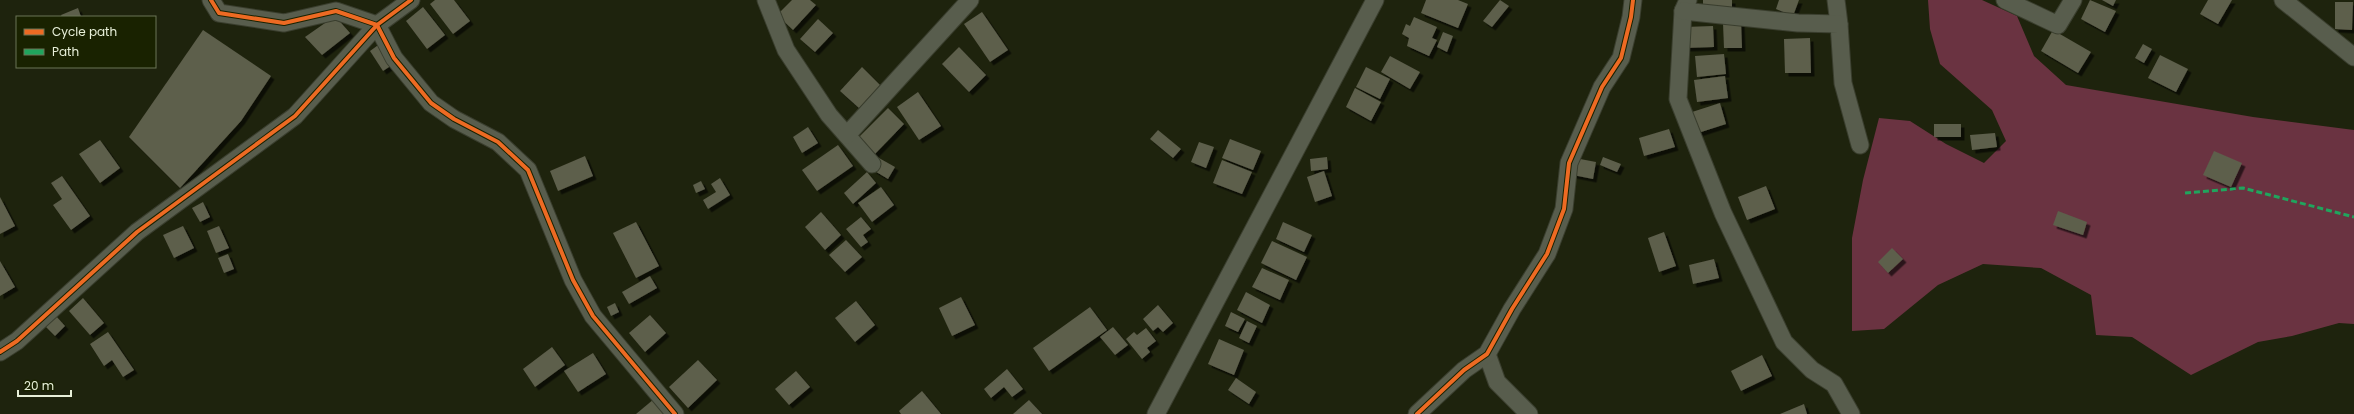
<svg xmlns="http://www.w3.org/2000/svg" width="2354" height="414" viewBox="0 0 2354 414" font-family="Poppins,sans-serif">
	<defs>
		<filter id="shadow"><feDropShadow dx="3.5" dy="3.5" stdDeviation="0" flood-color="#0009"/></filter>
	</defs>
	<rect width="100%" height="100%" fill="#1e230d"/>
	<!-- green -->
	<polygon fill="#6a3341" points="1928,0 1982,0 2017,16 2034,56 2066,85 2253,117 2354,130 2354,324 2339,323 2292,336 2258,342 2191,375 2132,337 2096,335 2091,295 2041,268 1983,264 1938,285 1884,329 1852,331 1852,238 1863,180 1879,118 1910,121 1946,144 1984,163 2006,141 1992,110 1940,64 1930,29"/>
	<!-- building -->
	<g fill="#5d5e4b" filter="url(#shadow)">
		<polygon points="435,0 454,0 470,21 453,34 430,4"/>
		<polygon points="792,0 810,0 816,5 793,30 777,15"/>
		<polygon points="1426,0 1458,0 1468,4 1458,28 1421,13"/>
		<polygon points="1500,0 1509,6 1492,27 1483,21"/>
		<rect x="1703" y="0" width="29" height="9"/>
		<polygon points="1779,0 1799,0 1793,16 1776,9"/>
		<polygon points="2090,0 2116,11 2105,32 2081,19"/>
		<polygon points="2102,0 2116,0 2113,6"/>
		<polygon points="2208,0 2232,0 2218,24 2200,14"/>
		<polygon points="2335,2 2353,2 2352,30 2335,29"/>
		<polygon points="423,7 445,35 427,49 406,21"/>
		<polygon points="78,8 81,17 62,17 61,15"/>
		<polygon points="982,12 1008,50 990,62 964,24"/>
		<polygon points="335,16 350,33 322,55 305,37"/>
		<polygon points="1414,17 1437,27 1432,38 1437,40 1429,56 1407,46 1409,38 1402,34 1406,24 1410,26"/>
		<polygon points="818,19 833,33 815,52 800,39"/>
		<polygon points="1741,22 1742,48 1724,48 1723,23"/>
		<polygon points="1713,26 1714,47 1684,48 1684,27"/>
		<polygon points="203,30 271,76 241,121 180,188 129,137"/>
		<polygon points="2053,30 2091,52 2078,73 2041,51"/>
		<polygon points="1443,32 1453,36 1447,52 1437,47"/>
		<polygon points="1810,38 1811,73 1785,73 1784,39"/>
		<polygon points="381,43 395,63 383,71 370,51"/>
		<polygon points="2143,44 2152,49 2144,63 2135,58"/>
		<polygon points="959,47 986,75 969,92 942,64"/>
		<polygon points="1724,54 1726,74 1697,77 1695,56"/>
		<polygon points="2160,55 2188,69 2176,92 2148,78"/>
		<polygon points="1390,56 1420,72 1410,89 1381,72"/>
		<polygon points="862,67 880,85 859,108 840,91"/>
		<polygon points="1366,67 1390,79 1380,99 1356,87"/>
		<polygon points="1725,76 1728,98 1697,102 1694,80"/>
		<polygon points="1355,88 1381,102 1371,121 1346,107"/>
		<polygon points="918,92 941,126 919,140 897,107"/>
		<polygon points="1720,103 1726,124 1698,133 1692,112"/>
		<polygon points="888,108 904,124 874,155 858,138"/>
		<rect x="1934" y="124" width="27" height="13"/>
		<polygon points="808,127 818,143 802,153 793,137"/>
		<polygon points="1669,129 1675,147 1644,156 1639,138"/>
		<polygon points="1158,130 1181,149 1173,158 1150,139"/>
		<polygon points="1995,133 1997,147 1972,150 1970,135"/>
		<polygon points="1230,139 1261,151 1253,170 1222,158"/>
		<polygon points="100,140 120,168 100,183 79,154"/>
		<polygon points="1199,142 1214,147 1206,168 1191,162"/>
		<polygon points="838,145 853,166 817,191 802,170"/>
		<polygon points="2214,151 2242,163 2231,187 2203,175"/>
		<polygon points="585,156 593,176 558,191 550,171"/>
		<polygon points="1327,157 1328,169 1311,171 1310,159"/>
		<polygon points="1603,157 1621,164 1617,172 1600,165"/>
		<polygon points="879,158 895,167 888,179 873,170"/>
		<polygon points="1575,158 1596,162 1593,179 1573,175"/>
		<polygon points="1222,160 1252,172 1242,194 1213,183"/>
		<polygon points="1324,171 1332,196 1315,202 1307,177"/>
		<polygon points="867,172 876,183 853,204 844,193"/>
		<polygon points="62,176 90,216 71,230 53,205 62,199 51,183"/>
		<polygon points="720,178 730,195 708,209 703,200 716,192 711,184"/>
		<polygon points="701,181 705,189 696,193 693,185"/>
		<polygon points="1766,186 1775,209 1747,220 1738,197"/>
		<polygon points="881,187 894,205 872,222 858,203"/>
		<polygon points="0,197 15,226 0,234"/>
		<polygon points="203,202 210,217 200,222 192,208"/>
		<polygon points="2058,211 2087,222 2083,235 2053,225"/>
		<polygon points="821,212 841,235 825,250 805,227"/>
		<polygon points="861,217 871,229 863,235 868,242 861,247 846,229"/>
		<polygon points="636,222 659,266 636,278 613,233"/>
		<polygon points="1283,222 1312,235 1304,252 1276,239"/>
		<polygon points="183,226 194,248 174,258 163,235"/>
		<polygon points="219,226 229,248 216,253 207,231"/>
		<polygon points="1664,232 1676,266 1659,272 1648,238"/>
		<polygon points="846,240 862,257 845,272 829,255"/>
		<polygon points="1272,241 1307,257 1296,280 1261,263"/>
		<polygon points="1892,248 1903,259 1888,273 1878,262"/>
		<polygon points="228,254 234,269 224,273 218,258"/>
		<polygon points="1714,259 1719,278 1693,284 1689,265"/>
		<polygon points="0,261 15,287 0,296"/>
		<polygon points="1262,268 1289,280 1280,300 1252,287"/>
		<polygon points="650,276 657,288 629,304 622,292"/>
		<polygon points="1246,292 1270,305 1262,323 1237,310"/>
		<polygon points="961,297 975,325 952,336 939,308"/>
		<polygon points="83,298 104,323 90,335 69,311"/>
		<polygon points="856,301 875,325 855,342 835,318"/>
		<polygon points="615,303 619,312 611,316 607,307"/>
		<polygon points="1158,305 1173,323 1163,332 1158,327 1153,331 1143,319"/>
		<polygon points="1090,307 1107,330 1049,371 1033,348"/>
		<polygon points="1231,312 1245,319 1238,332 1225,326"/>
		<polygon points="650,315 666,333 645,352 629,333"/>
		<polygon points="56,316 65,326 55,336 45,326"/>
		<polygon points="1247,321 1257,326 1249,343 1239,338"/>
		<polygon points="1113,327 1128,345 1115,355 1100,337"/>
		<polygon points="1146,328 1156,341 1147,348 1150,352 1142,359 1126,339 1134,332 1137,335"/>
		<polygon points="108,332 134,370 123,377 112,360 104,366 90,344"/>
		<polygon points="1219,339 1244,350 1234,375 1208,364"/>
		<polygon points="552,347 565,365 535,387 523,369"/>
		<polygon points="593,353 606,374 578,392 564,371"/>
		<polygon points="1762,355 1772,376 1741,391 1731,371"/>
		<polygon points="698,360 717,380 688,408 669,387"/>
		<polygon points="1007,369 1023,389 1012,397 1004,387 991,398 984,389"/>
		<polygon points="796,371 810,387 789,405 775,389"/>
		<polygon points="1236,378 1256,392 1249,404 1228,390"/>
		<polygon points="922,391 941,414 901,414 899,411"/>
		<polygon points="654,399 666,414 636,414"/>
		<polygon points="1029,400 1042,414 1013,414"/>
		<polygon points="1804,404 1807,414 1780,414"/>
	</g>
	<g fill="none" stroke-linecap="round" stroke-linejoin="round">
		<!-- minor casing -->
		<g stroke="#3a3e2e" stroke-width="19">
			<g id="minor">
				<polyline points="211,0 219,13 284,23 336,11 377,25 394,58 431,103 454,119 498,142 528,170 573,280 593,316 675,414"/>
				<polyline points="766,0 786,50 829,115 872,164"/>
				<polyline points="1688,0 1683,11 1678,99 1723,213 1784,342 1812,370 1834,384 1851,414"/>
				<polyline points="1836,0 1839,24"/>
				<polyline points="2005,0 2058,25 2073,0"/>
				<polyline points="2283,0 2354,57"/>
				<polyline points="1683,11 1798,23 1839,24 1843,83 1860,145"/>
				<polyline points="847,135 970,0"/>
				<polyline points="0,352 17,341 137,232 295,116 377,25 411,0"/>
				<polyline points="1487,354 1497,382 1529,414"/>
				<polyline points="1156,414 1375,0"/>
				<polyline points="1417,414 1464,370 1487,354 1512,309 1547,254 1564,209 1569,163 1602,87 1621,58 1631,17 1633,0"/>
			</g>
		</g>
		<!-- minor -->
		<use href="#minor" stroke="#585d4d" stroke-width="17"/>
		<!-- quiet -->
		<polyline stroke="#20a55d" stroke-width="3" stroke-dasharray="6 3" stroke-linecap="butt" points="2185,193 2243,188 2354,217"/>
		<!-- cycleway casing -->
		<g stroke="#192200" stroke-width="6">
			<g id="cycleway">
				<polyline points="211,0 219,13 284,23 336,11 377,25 394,58 431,103 454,119 498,142 528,170 573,280 593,316 675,414"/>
				<polyline points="0,352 17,341 137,232 295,116 377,25 411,0"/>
				<polyline points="1417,414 1464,370 1487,354 1512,309 1547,254 1564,209 1569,163 1602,87 1621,58 1631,17 1633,0"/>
			</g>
		</g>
		<!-- cycleway -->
		<use href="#cycleway" stroke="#ed6a23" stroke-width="4"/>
	</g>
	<!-- legend -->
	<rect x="16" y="16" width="140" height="52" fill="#192200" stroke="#6b7456"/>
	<rect x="24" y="29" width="20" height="6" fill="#ed6a23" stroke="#6b7456"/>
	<text x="52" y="36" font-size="12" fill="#e7efd8">Cycle path</text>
	<rect x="24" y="49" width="20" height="6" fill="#20a55d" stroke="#6b7456"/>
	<text x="52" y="56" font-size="12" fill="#e7efd8">Path</text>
	<!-- scale -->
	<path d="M18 390v6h53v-6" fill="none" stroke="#e7efd8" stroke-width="2"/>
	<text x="24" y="390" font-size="12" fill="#e7efd8" stroke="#192200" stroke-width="3" paint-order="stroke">20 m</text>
</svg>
